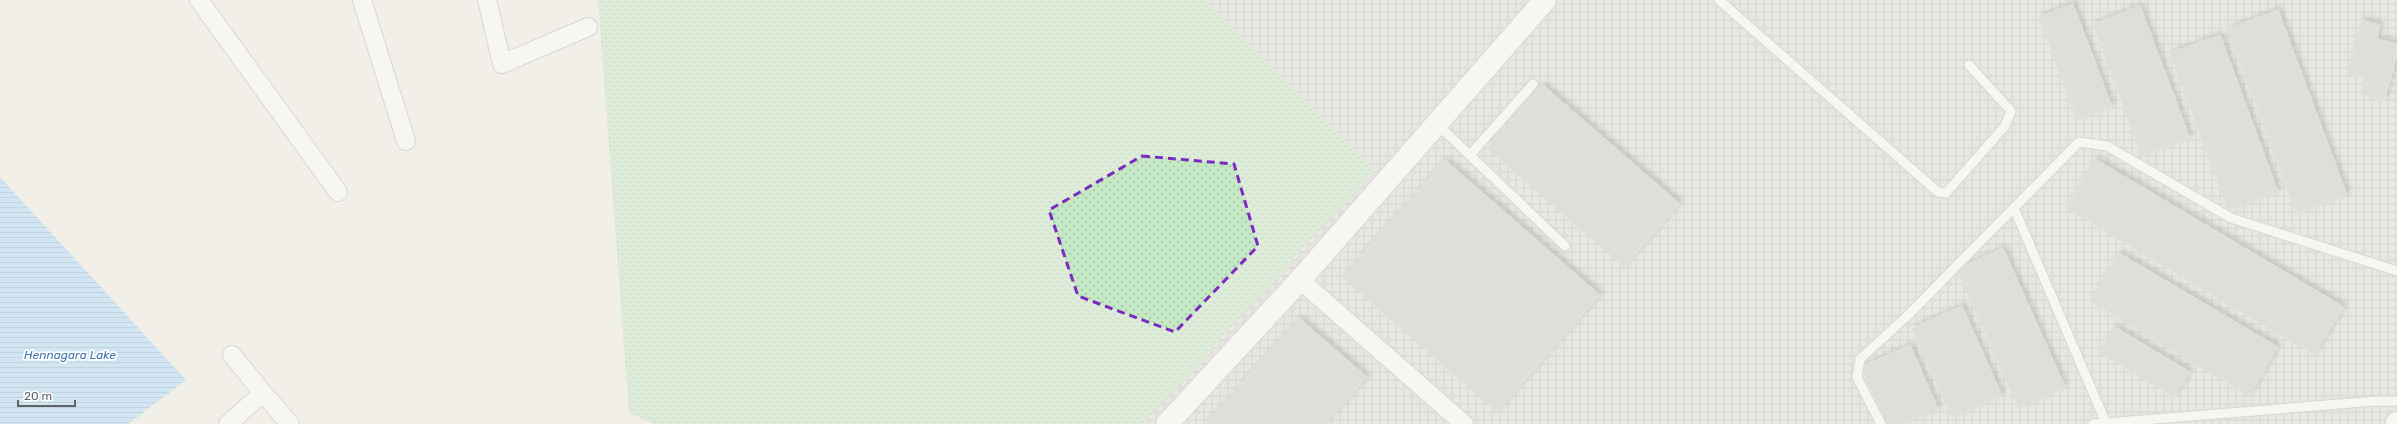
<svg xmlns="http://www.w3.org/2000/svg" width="2397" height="424" viewBox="0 0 2397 424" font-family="Rubik,sans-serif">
	<defs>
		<pattern id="industrial-grid" width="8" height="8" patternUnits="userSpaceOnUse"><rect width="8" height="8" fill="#e0deda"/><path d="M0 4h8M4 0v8" fill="none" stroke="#b9b8b5"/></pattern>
		<pattern id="grass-dots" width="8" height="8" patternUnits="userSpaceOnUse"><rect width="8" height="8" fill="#c5e8c5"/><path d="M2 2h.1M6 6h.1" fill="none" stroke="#a3c0a4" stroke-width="1.8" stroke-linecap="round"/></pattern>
		<pattern id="water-rules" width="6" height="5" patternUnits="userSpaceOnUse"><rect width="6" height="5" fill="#aadaff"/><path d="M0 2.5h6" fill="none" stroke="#8eb4d2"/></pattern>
		<filter id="shadow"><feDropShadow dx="3.5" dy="-3.5" stdDeviation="2" flood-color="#0004"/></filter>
	</defs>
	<rect width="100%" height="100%" fill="#f1efe8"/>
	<!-- industrial -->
	<polygon fill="url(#industrial-grid)" points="1205,0 2397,0 2397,424 1143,424 1374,170"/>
	<!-- grass -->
	<polygon fill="url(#grass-dots)" points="598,0 1205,0 1374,170 1143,424 654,424 629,413"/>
	<!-- water -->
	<polygon fill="url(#water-rules)" points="0,177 186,380 128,424 0,424"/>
	<!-- building -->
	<g fill="#cccac5" stroke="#d6d1c6" filter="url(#shadow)">
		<polygon points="2073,4 2112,107 2077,120 2039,17"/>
		<polygon points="2140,6 2190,138 2142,156 2093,24"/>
		<polygon points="2278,10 2347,195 2297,214 2227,29"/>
		<polygon points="2362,20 2380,25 2377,39 2397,44 2397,55 2384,101 2361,94 2366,78 2347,73"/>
		<polygon points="2220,35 2278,192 2228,210 2170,53"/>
		<polygon points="1543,85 1680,204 1624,267 1487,148"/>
		<polygon points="2095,159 2344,307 2314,355 2066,208"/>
		<polygon points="1445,160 1600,295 1497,412 1342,277"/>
		<polygon points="2003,248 2065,387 2019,408 1957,269"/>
		<polygon points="2119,253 2278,347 2249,396 2090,301"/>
		<polygon points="1962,306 2002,396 1952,417 1912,328"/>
		<polygon points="1299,318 1367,377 1326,424 1205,424"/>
		<polygon points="2115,327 2190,372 2174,397 2100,353"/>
		<polygon points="1910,345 1938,409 1904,424 1887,424 1861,367"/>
	</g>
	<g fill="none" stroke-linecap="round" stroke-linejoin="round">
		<!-- lane casing -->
		<g stroke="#b5b8bc" stroke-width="11">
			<g id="lane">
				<polyline points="1719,0 1938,192 1946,193 2005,126 2011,111 1969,65"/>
				<polyline points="1437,124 1565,246"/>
				<polyline points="1470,155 1533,84"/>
				<polyline points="2014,208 2106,423"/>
				<polyline points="1881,424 1857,377 1860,359 1906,317 2079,142 2107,146 2231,218 2397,271"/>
				<polyline points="2093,424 2376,401 2397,401"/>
			</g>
		</g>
		<!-- street casing -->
		<g stroke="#b5b8bc" stroke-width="20">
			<g id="street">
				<polyline points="199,0 338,192"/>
				<polyline points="362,0 406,141"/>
				<polyline points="487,0 502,64 588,27"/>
				<polyline points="1300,280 1464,424"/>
				<polyline points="232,355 263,393"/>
				<polyline points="228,424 263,393 290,424"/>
			</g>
		</g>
		<!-- secondary casing -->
		<g stroke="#b6babf" stroke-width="24">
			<g id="secondary">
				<polyline points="1167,424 1300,280 1545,0"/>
				<polyline points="2397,424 2397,423"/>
			</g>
		</g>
		<!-- lane -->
		<use href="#lane" stroke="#fff" stroke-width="9"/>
		<!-- street -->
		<use href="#street" stroke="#fff" stroke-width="18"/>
		<!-- secondary -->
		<use href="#secondary" stroke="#fff" stroke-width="22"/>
	</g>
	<!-- marked area -->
	<path d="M0 0H2397V424H0ZM 1142,156 L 1234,164 L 1258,246 L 1175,332 L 1078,296 L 1049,210 Z" fill="#f1efe8" fill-opacity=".55" fill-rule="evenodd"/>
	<path fill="none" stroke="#7b2cbf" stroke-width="3" stroke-dasharray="8 5" stroke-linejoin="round" d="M 1142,156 L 1234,164 L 1258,246 L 1175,332 L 1078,296 L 1049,210 Z"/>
	<g text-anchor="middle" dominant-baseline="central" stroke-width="3.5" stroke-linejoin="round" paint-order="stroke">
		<!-- water labels -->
		<g font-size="12" font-style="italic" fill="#4174aa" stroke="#fff">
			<text x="70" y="355">Hennagara Lake</text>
		</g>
	</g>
	<!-- scale -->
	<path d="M18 400v6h57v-6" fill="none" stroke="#5f6368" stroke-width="2"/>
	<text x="24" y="400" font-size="12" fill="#5f6368" stroke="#ffffff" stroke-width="3" paint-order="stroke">20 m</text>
</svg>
